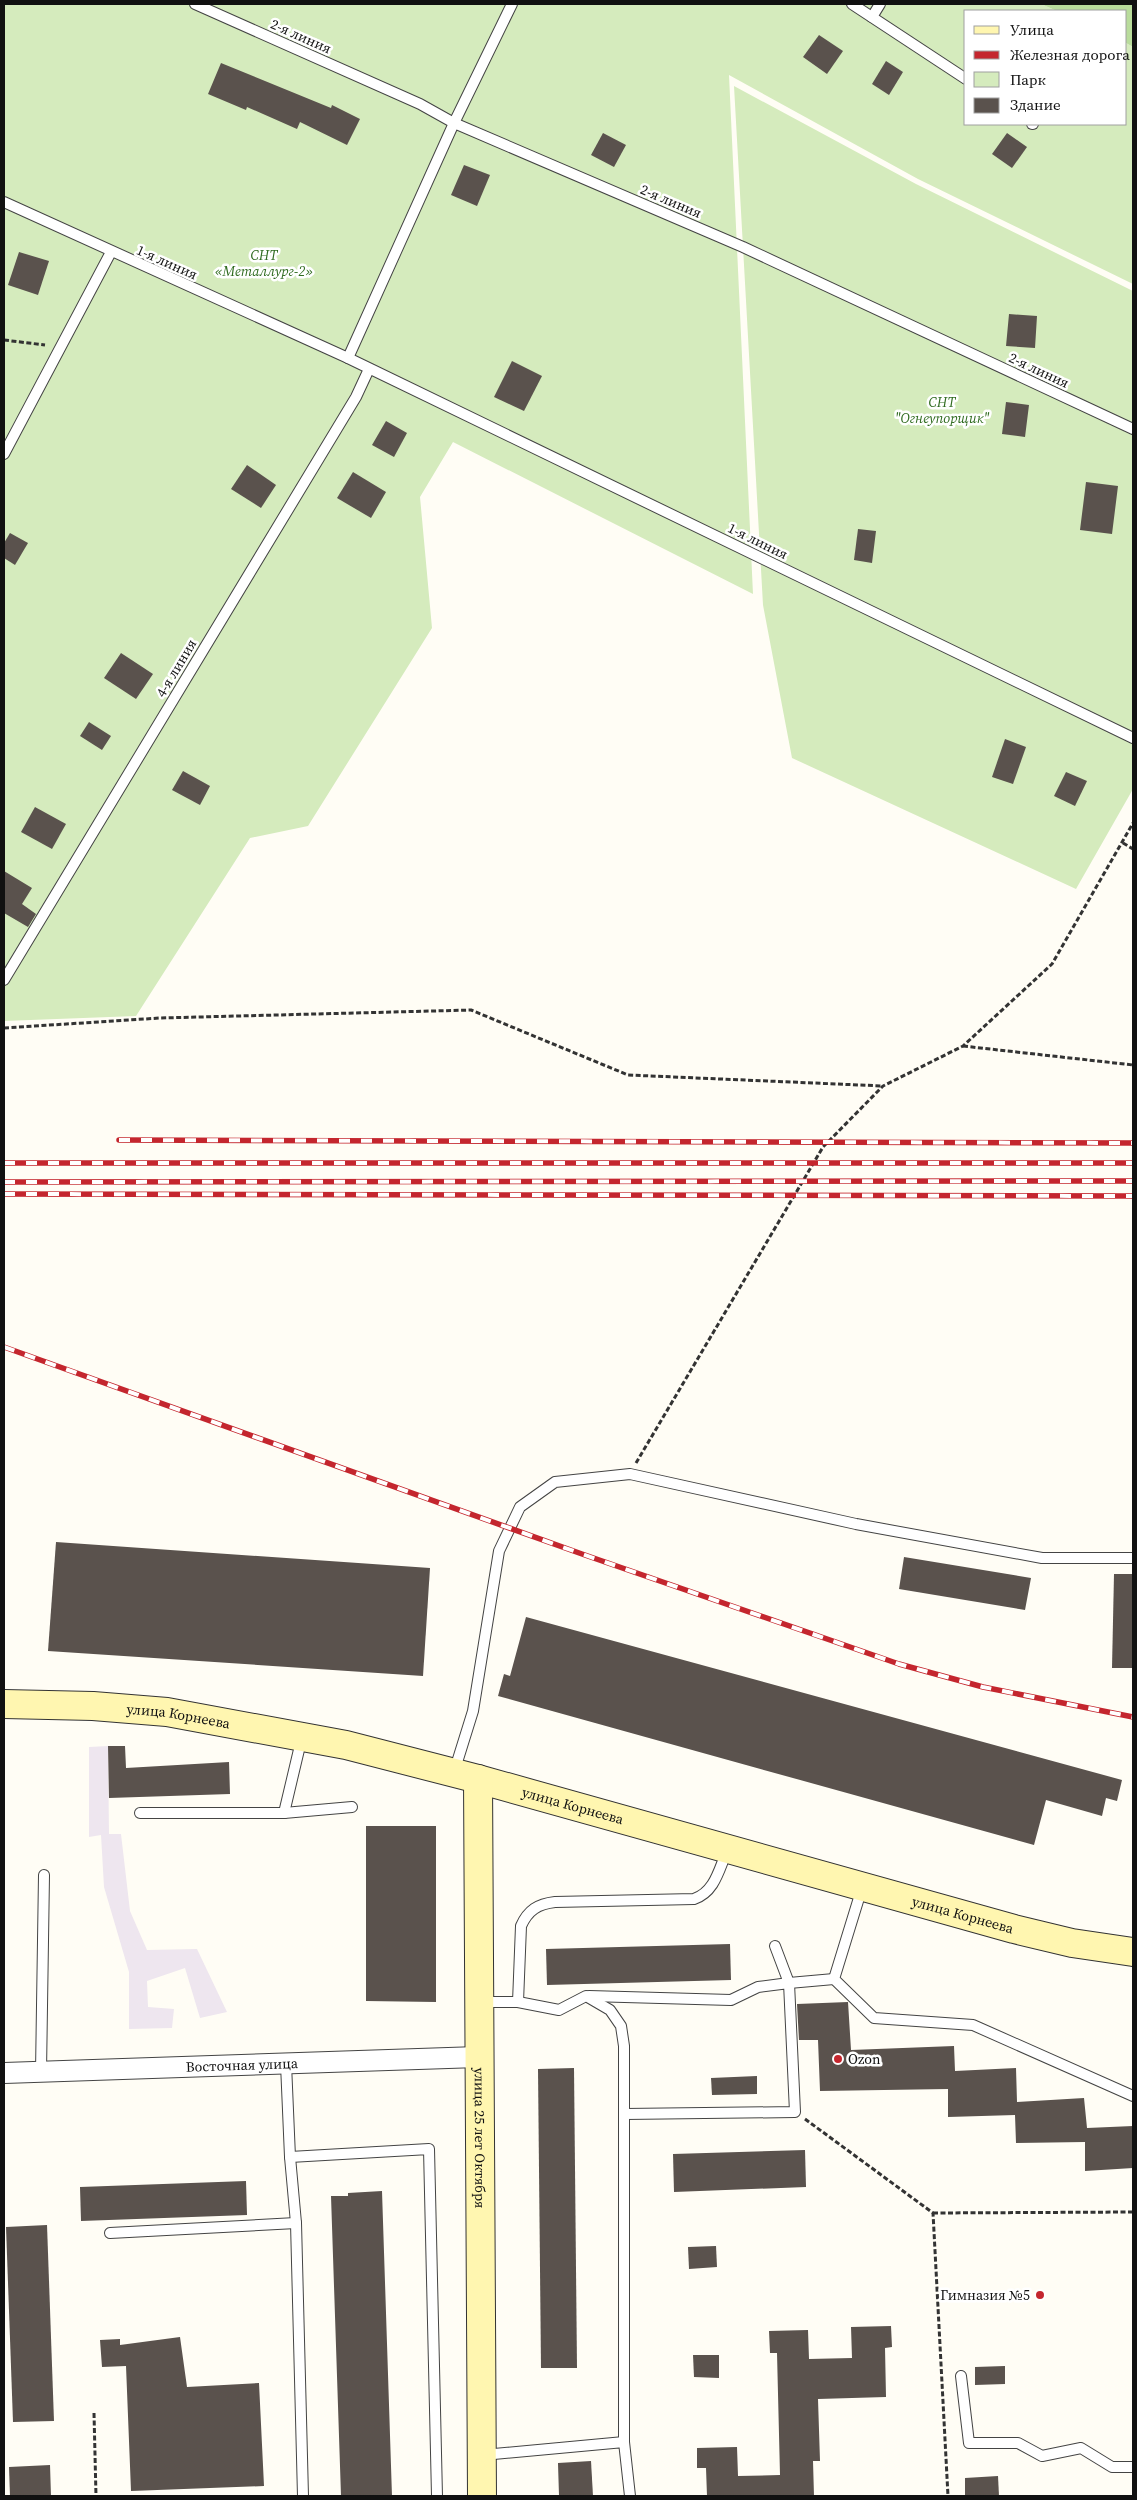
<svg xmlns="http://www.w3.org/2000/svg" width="1137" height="2500" viewBox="0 0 1137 2500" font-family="'Source Serif 4',serif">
	<rect width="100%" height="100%" fill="#fffdf5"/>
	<!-- industrial -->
	<polygon fill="#eee6ef" points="108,1746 109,1834 121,1834 130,1911 147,1950 197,1949 227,2012 200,2018 185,1968 147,1981 148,2007 174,2009 172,2028 129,2029 129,1972 104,1887 101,1835 89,1837 89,1747"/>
	<!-- green -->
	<g fill="#d5ebbd">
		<polygon points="4,4 1041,4 1057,11 966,11 966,124 1126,124 1126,43 1133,47 1133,284 918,179 729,75 753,594 453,442 420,497 432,628 308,826 250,838 136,1016 4,1021"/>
		<polygon points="734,86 916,184 1133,291 1133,789 1076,889 792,758 763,605"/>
	</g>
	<!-- forest -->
	<polygon fill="#b9dc9c" points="1041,4 1133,4 1133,47 1126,43 1126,11 1057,11"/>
	<!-- building -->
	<g fill="#5a524d">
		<polygon points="819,35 843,51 827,74 803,57"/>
		<polygon points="886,61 903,72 889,95 872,84"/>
		<polygon points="221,63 331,108 332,105 360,119 347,145 300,122 297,129 247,107 246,110 208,94"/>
		<polygon points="603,133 626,145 614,167 591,155"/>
		<polygon points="1007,133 1027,147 1012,168 992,154"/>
		<polygon points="464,165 490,175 477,206 451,195"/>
		<polygon points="19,252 49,261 38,295 8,285"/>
		<polygon points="1009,314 1037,316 1035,348 1006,346"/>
		<polygon points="512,361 542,376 524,411 494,397"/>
		<polygon points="1006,402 1029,405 1025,437 1002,434"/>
		<polygon points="386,421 407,433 394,457 372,445"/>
		<polygon points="247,465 276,485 261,508 231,489"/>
		<polygon points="353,472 386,492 371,518 337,498"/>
		<polygon points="1086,482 1118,486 1112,534 1080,530"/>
		<polygon points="858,529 876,531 872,563 854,560"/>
		<polygon points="10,533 28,543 15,565 4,558 4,543"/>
		<polygon points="121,653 153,674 136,699 104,678"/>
		<polygon points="89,722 111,736 102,750 80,736"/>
		<polygon points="1005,739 1026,747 1013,784 992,777"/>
		<polygon points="183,771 210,786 200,805 172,790"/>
		<polygon points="1066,772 1087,781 1075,806 1054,796"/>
		<polygon points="35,807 66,824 52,849 21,832"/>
		<polygon points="4,871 32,888 22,904 36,914 28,927 4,913"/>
		<polygon points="56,1542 430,1568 423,1676 48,1651"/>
		<polygon points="904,1557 1031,1578 1025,1610 899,1589"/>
		<polygon points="1114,1574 1133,1574 1133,1668 1112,1668"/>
		<polygon points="526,1617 1122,1780 1117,1801 1106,1798 1102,1816 1046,1800 1034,1845 498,1696 504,1674 510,1676"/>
		<polygon points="108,1746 125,1746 126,1768 229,1762 230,1794 109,1798"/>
		<polygon points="366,1826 436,1826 436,2002 366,2001"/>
		<polygon points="730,1944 731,1980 547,1985 546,1949"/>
		<polygon points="848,2002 851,2050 954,2046 955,2071 1016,2068 1017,2102 1084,2098 1087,2128 1133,2126 1133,2168 1085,2171 1085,2142 1016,2143 1015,2115 948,2117 948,2089 820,2091 818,2040 799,2040 797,2004"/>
		<polygon points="574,2068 577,2368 541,2368 538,2069"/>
		<polygon points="757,2076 757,2094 712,2095 711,2078"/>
		<polygon points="805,2150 806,2187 674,2192 673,2154"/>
		<polygon points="246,2181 247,2215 81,2221 80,2187"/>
		<polygon points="382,2191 392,2496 341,2496 331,2196 348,2196 348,2193"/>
		<polygon points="47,2225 54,2421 13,2422 6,2227"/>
		<polygon points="716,2246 717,2267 689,2269 688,2247"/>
		<polygon points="891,2326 892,2347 885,2348 886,2397 818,2399 820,2461 813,2461 814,2496 707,2496 706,2468 697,2468 697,2448 737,2447 738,2476 780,2475 777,2353 770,2353 769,2331 808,2330 809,2359 852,2358 851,2327"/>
		<polygon points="180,2337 187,2387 259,2383 264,2486 131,2491 126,2366 102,2367 100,2340 120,2339 120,2345"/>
		<polygon points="693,2355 719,2355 719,2378 694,2377"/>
		<polygon points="1005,2366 1005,2384 975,2385 975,2367"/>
		<polygon points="591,2461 593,2496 559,2496 558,2463"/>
		<polygon points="50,2465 51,2496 10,2496 9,2467"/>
		<polygon points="998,2476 999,2496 965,2496 965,2478"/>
	</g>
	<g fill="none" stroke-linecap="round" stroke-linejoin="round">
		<!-- lane casing -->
		<g stroke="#444" stroke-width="12">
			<g id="lane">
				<polyline points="195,4 420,104 454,123 743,247 1133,429"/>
				<polyline points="852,4 966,79"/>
				<polyline points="872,17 880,4"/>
				<polyline points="1032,124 1033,124"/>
				<polyline points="4,202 348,358 1133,738"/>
				<polyline points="348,358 454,123 512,4"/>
				<polyline points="4,454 111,252"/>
				<polyline points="4,980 356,397 369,369"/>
				<polyline points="454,1772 473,1711 499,1551 520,1507 555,1482 630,1474 856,1524 1042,1558 1133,1558"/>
				<polyline points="140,1813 284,1813 302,1737"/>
				<polyline points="284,1813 352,1807"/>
				<polyline points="862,1888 834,1979 874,2018 973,2025 1133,2096"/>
				<polyline points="775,1946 789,1983 834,1979"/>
				<polyline points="589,1996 731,2000 758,1987 789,1983 795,2112 625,2114"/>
				<path d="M 481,2002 L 518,2002 L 521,1926 C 528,1910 538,1904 555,1902 L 694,1899 C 715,1892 719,1869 727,1851"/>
				<polyline points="518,2002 559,2010 586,1996 610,2010 621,2026 624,2046 624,2442"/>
				<polyline points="286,2064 290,2157 296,2223 303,2496"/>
				<polyline points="41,2072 44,1875"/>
				<polyline points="290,2157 429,2149 437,2496"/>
				<polyline points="110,2233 296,2223"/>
				<polyline points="961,2376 969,2443 1018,2443 1042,2456 1081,2448 1112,2467 1133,2467"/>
				<polyline points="483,2455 624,2442 630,2496"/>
			</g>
		</g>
		<!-- street casing -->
		<g stroke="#444" stroke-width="22">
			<g id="street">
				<path id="s1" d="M 4,2073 L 478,2057"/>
			</g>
		</g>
		<!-- secondary casing -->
		<g stroke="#333" stroke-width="30">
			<g id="secondary">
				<path id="s2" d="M 4,1704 L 93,1706 L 167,1712 L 346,1745 L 478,1779 L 1014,1929 L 1072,1943 L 1133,1952"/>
				<path id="s3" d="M 478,1779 L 482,2496"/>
			</g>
		</g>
		<!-- path -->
		<g stroke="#333" stroke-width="3" stroke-dasharray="5 2.5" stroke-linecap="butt">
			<polyline points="4,340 45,345"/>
			<polyline points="1123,843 1133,849"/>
			<polyline points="4,1028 160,1018 471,1010 628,1075 883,1086"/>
			<polyline points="963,1046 1133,1065"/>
			<polyline points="636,1463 823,1147 883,1086 963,1046 1052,964 1133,823"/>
			<polyline points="805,2119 933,2213 948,2496"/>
			<polyline points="933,2213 1133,2212"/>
			<polyline points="94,2413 96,2496"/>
		</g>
		<!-- lane -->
		<use href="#lane" stroke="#fff" stroke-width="10"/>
		<!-- street -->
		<use href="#street" stroke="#fff" stroke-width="20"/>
		<!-- secondary -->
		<use href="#secondary" stroke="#fff6b0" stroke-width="28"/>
		<!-- rail casing -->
		<g stroke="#c4262e" stroke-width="5.5">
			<g id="rail">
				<polyline points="119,1140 1133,1143"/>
				<polyline points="4,1163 1133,1163"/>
				<polyline points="4,1182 1133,1181"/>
				<polyline points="4,1194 1133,1196"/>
				<polyline points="4,1347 582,1554 899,1664 983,1687 1133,1717"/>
			</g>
		</g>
		<!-- rail -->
		<use href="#rail" stroke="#fff" stroke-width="4" stroke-dasharray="11" stroke-linecap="butt"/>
	</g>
	<!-- markers -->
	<g fill="#c4262e" stroke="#fff" stroke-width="2">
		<circle cx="838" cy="2059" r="5"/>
		<circle cx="1040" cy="2295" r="5"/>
	</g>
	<g text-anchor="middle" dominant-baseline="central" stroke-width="5" stroke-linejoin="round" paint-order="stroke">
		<!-- street labels -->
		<g font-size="14" fill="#111" stroke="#fff">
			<text transform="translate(301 36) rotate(24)">2-я линия</text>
			<text transform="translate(671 201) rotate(23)">2-я линия</text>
			<text transform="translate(167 262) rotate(24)">1-я линия</text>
			<text transform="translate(1039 370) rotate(25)">2-я линия</text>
			<text transform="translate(758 541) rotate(26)">1-я линия</text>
			<text transform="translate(176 668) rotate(-59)">4-я линия</text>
			<text stroke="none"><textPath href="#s2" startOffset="175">улица Корнеева</textPath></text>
			<text stroke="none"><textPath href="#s2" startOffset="580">улица Корнеева</textPath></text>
			<text stroke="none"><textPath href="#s2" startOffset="985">улица Корнеева</textPath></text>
			<text stroke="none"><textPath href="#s1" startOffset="238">Восточная улица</textPath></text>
			<text stroke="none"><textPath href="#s3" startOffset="359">улица 25 лет Октября</textPath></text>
		</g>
		<!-- park labels -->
		<g font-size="14" font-style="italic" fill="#2f6b1f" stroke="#fff">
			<text x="264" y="255">СНТ<tspan x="264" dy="16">«Металлург-2»</tspan></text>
			<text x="942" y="402">СНТ<tspan x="942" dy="16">"Огнеупорщик"</tspan></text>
		</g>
		<!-- poi labels -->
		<g font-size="14" fill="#111" stroke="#fff" text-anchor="start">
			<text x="848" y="2059">Ozon</text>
			<text x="1030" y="2295" text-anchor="end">Гимназия №5</text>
		</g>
	</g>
	<!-- border -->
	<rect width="1137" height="2500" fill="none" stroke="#111111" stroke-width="10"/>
	<!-- legend -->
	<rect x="964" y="10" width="162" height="115" fill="#ffffff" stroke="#a0a0a0"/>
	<rect x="974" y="26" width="25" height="8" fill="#fff6b0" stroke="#a0a0a0"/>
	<text x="1010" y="35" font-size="15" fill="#111111">Улица</text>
	<rect x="974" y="51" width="25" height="8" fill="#c4262e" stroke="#a0a0a0"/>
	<text x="1010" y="60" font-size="15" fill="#111111">Железная дорога</text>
	<rect x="974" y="72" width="25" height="15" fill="#d5ebbd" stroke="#a0a0a0"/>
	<text x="1010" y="85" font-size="15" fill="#111111">Парк</text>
	<rect x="974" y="98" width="25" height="15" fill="#5a524d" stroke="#a0a0a0"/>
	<text x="1010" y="110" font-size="15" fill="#111111">Здание</text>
</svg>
